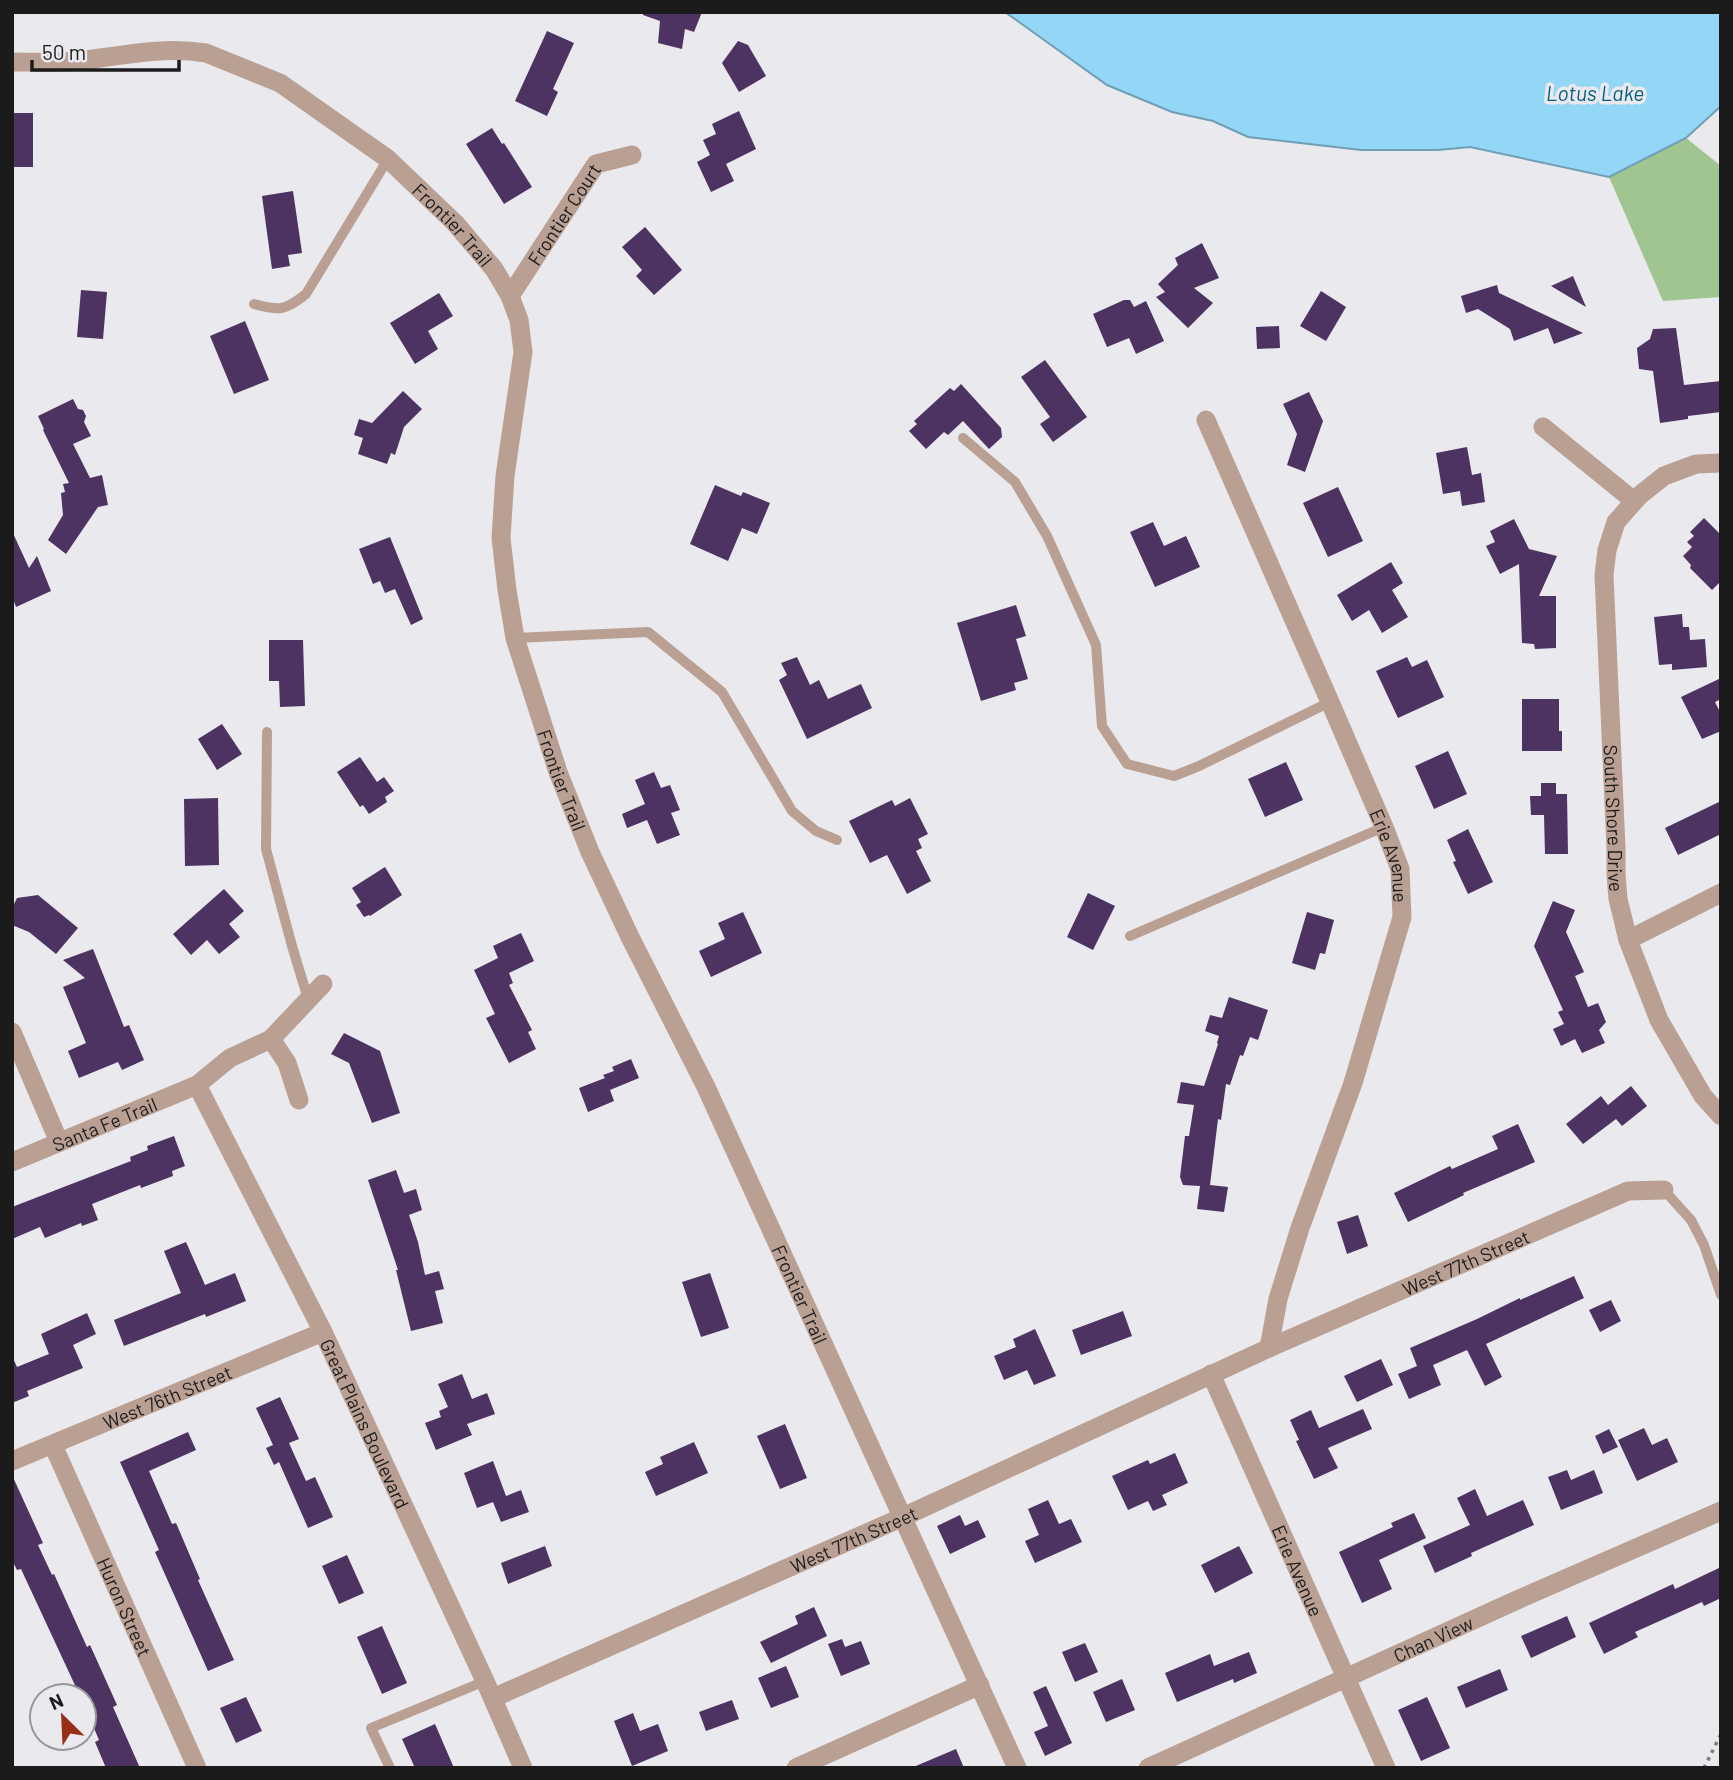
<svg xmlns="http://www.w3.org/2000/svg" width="1733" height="1780" viewBox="0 0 1733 1780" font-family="Barlow,sans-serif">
	<rect width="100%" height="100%" fill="#e9e9ee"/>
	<!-- forest -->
	<polygon fill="#a0c591" points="1686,138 1721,166 1721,297 1663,301 1609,177"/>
	<!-- water -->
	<polygon fill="#93d6f6" stroke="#6f9eb5" stroke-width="2" points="1005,12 1721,12 1721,106 1686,138 1609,177 1470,147 1438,150 1361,150 1248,137 1213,121 1172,112 1107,85"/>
	<!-- building -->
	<g fill="#4d3361">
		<polygon points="643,12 702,12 694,32 685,29 682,49 658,43 660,21 643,15"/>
		<polygon points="547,31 574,43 553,89 558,92 547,116 515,101"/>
		<polygon points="738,41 748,45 766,76 739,92 722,63"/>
		<polygon points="739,111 756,149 726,164 734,181 711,192 697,162 710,155 703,140 716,134 712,124"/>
		<rect x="12" y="113" width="21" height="54"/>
		<polygon points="492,128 502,144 504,143 532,187 504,204 466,144"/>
		<polygon points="293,191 302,253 288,255 290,266 272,269 262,196"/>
		<polygon points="645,227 682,270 654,295 636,276 642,270 622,247"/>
		<polygon points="1202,243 1219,278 1194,288 1213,303 1188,328 1156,297 1165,292 1158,284 1178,265 1175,258"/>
		<polygon points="1573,276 1586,307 1551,286"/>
		<polygon points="1497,285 1499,293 1583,333 1554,344 1548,328 1514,341 1510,329 1478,309 1466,313 1461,296"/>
		<polygon points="81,290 107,292 103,339 77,337"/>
		<polygon points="1321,291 1346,307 1326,341 1300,326"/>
		<polygon points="439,293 453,316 428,331 438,349 415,364 390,323"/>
		<polygon points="1124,300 1130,300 1134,307 1146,301 1164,341 1136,354 1129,338 1107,347 1093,314"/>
		<polygon points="245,321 269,380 234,394 210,336"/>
		<polygon points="1279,326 1280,348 1257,349 1256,327"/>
		<polygon points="1676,328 1684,385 1721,381 1721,412 1688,416 1688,419 1660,423 1653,371 1639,369 1637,348 1650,339 1653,329"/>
		<polygon points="1045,360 1087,417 1053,442 1040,424 1050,417 1021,377"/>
		<polygon points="961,384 1001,428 1002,437 989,449 963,421 948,435 944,432 926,449 909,431 917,424 914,421 950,388 954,391"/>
		<polygon points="403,391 422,409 404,427 395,455 391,453 387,464 358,454 363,438 354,435 359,419 372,423"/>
		<polygon points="1309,392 1323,421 1305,472 1287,465 1297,434 1283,404"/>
		<polygon points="73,399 78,409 83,410 86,416 84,422 91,436 73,444 90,478 102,475 108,505 98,507 66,554 48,540 63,515 61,493 65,492 63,484 69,483 43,430 44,429 38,416"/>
		<polygon points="1467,447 1472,475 1481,473 1485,502 1462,506 1460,491 1443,494 1436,453"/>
		<polygon points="715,485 741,496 743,492 770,503 757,534 742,528 728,561 690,544"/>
		<polygon points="1338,487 1363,541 1328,557 1303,503"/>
		<polygon points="1704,518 1721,535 1721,581 1712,590 1690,568 1691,565 1683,556 1692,547 1687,542 1694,536 1690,532"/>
		<polygon points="1514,519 1529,549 1557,556 1539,596 1556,596 1556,648 1535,649 1534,644 1522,643 1519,564 1500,574 1486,546 1495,542 1490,531"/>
		<polygon points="1153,522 1164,546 1186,536 1200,567 1155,587 1130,532"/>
		<polygon points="12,531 29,568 37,556 51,591 16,607 12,596"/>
		<polygon points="390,537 423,619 411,625 395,589 385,593 380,581 373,584 359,549"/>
		<polygon points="1391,562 1403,583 1392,590 1408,617 1382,633 1369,610 1352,621 1337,595"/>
		<polygon points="1016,605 1026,636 1016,639 1028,679 1014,683 1016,690 981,701 957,623"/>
		<polygon points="1682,614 1683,627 1689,627 1690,640 1705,639 1707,667 1672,670 1672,664 1659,665 1654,617"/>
		<polygon points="269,640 303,640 305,706 280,707 279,681 269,681"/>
		<polygon points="797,657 810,685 819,680 828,699 861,684 872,708 807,739 779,680 787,675 781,663"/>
		<polygon points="1407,657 1412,667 1427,660 1444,697 1398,718 1376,671"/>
		<polygon points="1721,678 1721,699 1715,702 1721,714 1721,731 1702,739 1681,697"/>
		<polygon points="1522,699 1559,699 1559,731 1562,731 1562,751 1522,751"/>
		<polygon points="222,724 242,754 217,770 198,739"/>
		<polygon points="1448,751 1467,794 1434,809 1415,766"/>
		<polygon points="360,757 377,782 384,777 394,791 385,797 387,802 369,814 363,805 360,807 337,772"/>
		<polygon points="1286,762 1303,800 1265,817 1248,779"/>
		<polygon points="654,772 661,788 670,785 680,810 671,813 680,835 657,844 647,820 627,828 622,814 645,804 635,780"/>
		<polygon points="1541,783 1556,783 1556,794 1567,794 1568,854 1545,854 1544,815 1531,815 1530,796 1541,796"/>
		<polygon points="218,798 219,865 185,866 184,799"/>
		<polygon points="910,798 928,834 918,839 922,848 916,851 931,881 907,894 887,855 870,863 849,821 892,800 895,806"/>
		<polygon points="1721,801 1721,834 1678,855 1665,828"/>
		<polygon points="1468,829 1493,882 1468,894 1453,862 1456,861 1447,840"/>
		<polygon points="385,867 402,895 370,916 369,915 364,917 356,905 361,902 352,888"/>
		<polygon points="224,889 244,911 229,924 240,937 219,954 207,940 191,955 173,934"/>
		<polygon points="1088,893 1115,906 1093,950 1067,937"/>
		<polygon points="38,895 78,928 56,954 29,932 12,925 12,908 17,898"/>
		<polygon points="1553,901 1575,910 1566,932 1584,972 1575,976 1588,1007 1598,1003 1606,1022 1599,1030 1605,1043 1582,1053 1575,1039 1561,1046 1553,1029 1564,1024 1558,1012 1563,1010 1534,946"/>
		<polygon points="743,912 762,953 711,977 699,951 725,939 718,923"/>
		<polygon points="1307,912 1334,920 1325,954 1320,953 1315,970 1292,963"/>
		<polygon points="521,933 534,961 509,973 513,983 509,985 532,1030 528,1032 536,1049 509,1063 486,1018 495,1014 474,970 498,958 493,946"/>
		<polygon points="93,949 124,1027 129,1025 144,1060 122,1070 118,1062 79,1078 68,1051 86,1043 63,987 85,978 63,960"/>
		<polygon points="1229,997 1268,1010 1258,1040 1250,1037 1243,1056 1240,1055 1230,1085 1226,1084 1221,1120 1218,1119 1210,1185 1228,1187 1224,1212 1197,1209 1200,1186 1183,1185 1180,1177 1185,1136 1189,1136 1194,1105 1177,1103 1181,1082 1204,1086 1218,1044 1217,1043 1219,1036 1205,1031 1210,1015 1222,1018"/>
		<polygon points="344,1033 380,1051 400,1113 372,1123 349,1063 331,1054"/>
		<polygon points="631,1059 639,1078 610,1090 614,1101 588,1112 579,1088 605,1078 603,1075 614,1071 612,1067"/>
		<polygon points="1631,1086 1647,1106 1622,1126 1616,1119 1583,1144 1566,1124 1601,1096 1608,1105"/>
		<polygon points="1518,1124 1535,1162 1463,1193 1464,1195 1408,1222 1394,1193 1450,1166 1452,1169 1498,1149 1492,1136"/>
		<polygon points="174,1136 185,1166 172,1171 173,1176 141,1188 140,1185 92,1204 98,1220 82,1226 81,1223 45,1238 40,1227 12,1239 12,1207 131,1161 130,1157 148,1150 147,1146"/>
		<polygon points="396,1170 404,1193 416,1189 422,1210 409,1215 418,1242 425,1275 439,1271 444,1289 435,1291 443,1323 411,1331 396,1270 398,1270 368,1180"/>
		<polygon points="1358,1215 1368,1246 1347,1254 1337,1222"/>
		<polygon points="186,1242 205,1285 235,1273 246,1301 206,1317 205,1314 124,1346 114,1320 181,1293 164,1251"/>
		<polygon points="710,1273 729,1328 701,1337 682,1282"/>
		<polygon points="1574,1276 1584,1298 1486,1344 1502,1377 1485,1386 1467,1350 1433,1365 1441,1385 1409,1399 1398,1374 1417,1366 1410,1348 1477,1319 1520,1298 1520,1300"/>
		<polygon points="1611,1300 1621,1321 1600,1332 1589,1310"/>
		<polygon points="1123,1311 1132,1336 1081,1355 1072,1330"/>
		<polygon points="87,1313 96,1334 73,1345 83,1368 27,1391 29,1396 12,1403 12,1356 17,1367 49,1354 41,1334"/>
		<polygon points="1035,1329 1056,1376 1034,1385 1027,1370 1004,1380 994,1356 1016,1347 1013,1339"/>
		<polygon points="1381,1359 1393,1385 1357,1402 1344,1376"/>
		<polygon points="462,1374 472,1399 487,1393 495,1414 467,1424 472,1435 436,1450 425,1423 441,1417 439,1411 448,1407 438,1384"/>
		<polygon points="280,1397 299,1439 289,1443 306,1481 315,1477 333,1517 308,1528 279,1462 274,1465 266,1448 273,1445 256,1408"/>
		<polygon points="1363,1409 1372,1429 1328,1448 1338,1468 1314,1479 1296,1441 1299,1440 1290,1420 1311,1410 1319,1428"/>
		<polygon points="785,1424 807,1478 780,1489 757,1436"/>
		<polygon points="1644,1428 1652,1445 1667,1438 1678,1462 1637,1481 1618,1440"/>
		<polygon points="1609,1429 1618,1447 1603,1454 1595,1436"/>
		<polygon points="188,1432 196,1450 149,1471 172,1524 176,1523 200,1579 198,1580 234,1660 208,1671 155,1552 159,1550 120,1462"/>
		<polygon points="694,1442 708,1473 656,1496 645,1472 663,1464 660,1457"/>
		<polygon points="1175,1453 1188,1483 1162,1495 1167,1505 1153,1511 1148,1501 1128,1510 1112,1476 1148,1460 1150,1464"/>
		<polygon points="493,1461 506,1496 521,1490 529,1512 501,1522 493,1502 477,1508 464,1473"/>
		<polygon points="1567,1470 1571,1480 1594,1470 1603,1493 1561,1510 1548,1477"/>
		<polygon points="12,1475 43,1543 38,1545 52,1575 54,1574 87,1647 90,1645 117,1705 113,1707 140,1768 106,1768 95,1742 99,1740 84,1705 84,1696 80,1696 21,1569 17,1570 12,1560"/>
		<polygon points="1475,1489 1487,1516 1523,1500 1534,1525 1471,1553 1472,1556 1435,1573 1423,1546 1470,1525 1457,1498"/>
		<polygon points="1048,1500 1059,1524 1071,1519 1082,1542 1035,1563 1025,1541 1039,1535 1028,1509"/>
		<polygon points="1414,1513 1426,1538 1379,1560 1392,1589 1362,1603 1339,1552 1393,1527 1391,1523"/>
		<polygon points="960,1515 965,1526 978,1520 986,1537 950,1554 937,1526"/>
		<polygon points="545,1546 552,1566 508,1584 501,1563"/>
		<polygon points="1239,1546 1253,1573 1215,1593 1201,1565"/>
		<polygon points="347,1555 364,1593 339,1604 322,1566"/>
		<polygon points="1721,1567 1721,1598 1704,1606 1702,1602 1635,1632 1638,1637 1604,1654 1589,1623 1673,1584 1675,1589"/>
		<polygon points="814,1607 827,1636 771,1663 760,1642 798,1624 795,1616"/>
		<polygon points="1567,1616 1576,1637 1531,1658 1521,1636"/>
		<polygon points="382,1626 407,1683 382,1694 357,1637"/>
		<polygon points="842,1639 845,1647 861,1641 870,1664 841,1676 828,1644"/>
		<polygon points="1085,1643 1098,1672 1075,1682 1062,1652"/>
		<polygon points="1249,1652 1257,1673 1234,1683 1233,1679 1177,1702 1165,1673 1210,1654 1214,1666"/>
		<polygon points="786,1666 799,1697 771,1708 758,1678"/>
		<polygon points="1500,1669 1508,1690 1466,1708 1457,1687"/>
		<polygon points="1122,1679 1135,1710 1106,1722 1093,1692"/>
		<polygon points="1046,1686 1072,1743 1045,1756 1034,1732 1048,1726 1033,1692"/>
		<polygon points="246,1697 262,1731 236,1743 220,1708"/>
		<polygon points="1427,1697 1450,1748 1421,1761 1398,1710"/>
		<polygon points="732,1700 739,1719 706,1731 699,1712"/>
		<polygon points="633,1713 640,1731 658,1724 668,1751 632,1766 614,1721"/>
		<polygon points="435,1724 454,1768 415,1768 402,1739"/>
		<polygon points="956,1749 964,1768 911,1768"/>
	</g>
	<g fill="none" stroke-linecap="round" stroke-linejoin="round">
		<!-- path -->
		<polyline stroke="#7e7e81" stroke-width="3.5" stroke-dasharray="3.5 5" stroke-linecap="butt" points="1704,1768 1721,1734"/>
		<!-- lane -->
		<g stroke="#baa092" stroke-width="10">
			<path d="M 254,304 C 279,311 285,311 306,294 L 388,159"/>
			<polyline points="963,438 1015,482 1047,536 1096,645 1102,726 1127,764 1174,776 1199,766 1330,702"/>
			<polyline points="515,638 648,632 722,692 792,811 816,831 837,840"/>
			<polyline points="267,732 266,849 292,946 308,999"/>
			<polyline points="1130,936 1384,827"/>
			<polyline points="1664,1190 1691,1220 1704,1245 1721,1295"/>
			<polyline points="390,1768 371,1728 485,1681"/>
		</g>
		<!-- street -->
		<g stroke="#baa092" stroke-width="19">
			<path id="s1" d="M 12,62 C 34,62 56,63 77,61 C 121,56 161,46 206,53 L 280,83 L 388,159 L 455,223 L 494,269 L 510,296 L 519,320 L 523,352 L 505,476 L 501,538 L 507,590 L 515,638 L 558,772 L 590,852 L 630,937 L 706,1087 L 1017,1768"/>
			<path id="s2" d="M 510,296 L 596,164 L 632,155"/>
			<path id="s3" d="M 1206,420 L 1330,702 L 1384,827 L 1400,869 L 1402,917 L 1353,1083 L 1300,1228 L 1278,1299 L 1269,1348"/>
			<polyline points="1543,427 1634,501"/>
			<path id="s4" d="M 1721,463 L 1696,464 L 1664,476 L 1640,495 L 1616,522 L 1607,550 L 1604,575 L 1616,848 L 1616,874 L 1618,899 L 1628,940 L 1659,1020 L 1703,1096 L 1721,1116"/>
			<polyline points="1628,940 1721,893"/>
			<polyline points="12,1032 59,1142"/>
			<polyline points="271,1039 287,1063 299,1100"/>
			<path id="s5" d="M 197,1085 L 323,1332 L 485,1681 L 523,1768"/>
			<path id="s6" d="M 12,1162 L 197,1085 L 230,1058 L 271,1039 L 323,984"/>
			<path id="s7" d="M 1211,1374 L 1386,1768"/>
			<path id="s8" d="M 53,1445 L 197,1768"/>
			<path id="s9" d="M 12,1461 L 323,1332"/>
			<path id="s10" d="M 493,1698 L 903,1517 L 1269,1348 L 1628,1191 L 1664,1190"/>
			<polyline points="796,1768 980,1685"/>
			<path id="s11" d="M 1148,1768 L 1517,1600 L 1721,1511"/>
		</g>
	</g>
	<g text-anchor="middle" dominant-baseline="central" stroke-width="7" stroke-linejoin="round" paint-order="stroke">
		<!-- street labels -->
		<g font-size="19" fill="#1b1b1c" stroke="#e9e9ee">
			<text stroke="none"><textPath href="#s2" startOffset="98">Frontier Court</textPath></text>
			<text stroke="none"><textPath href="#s1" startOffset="499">Frontier Trail</textPath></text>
			<text stroke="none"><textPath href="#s1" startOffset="1087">Frontier Trail</textPath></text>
			<text stroke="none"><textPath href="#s4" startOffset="424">South Shore Drive</textPath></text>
			<text stroke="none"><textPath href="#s3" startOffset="474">Erie Avenue</textPath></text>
			<text stroke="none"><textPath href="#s6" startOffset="100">Santa Fe Trail</textPath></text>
			<text stroke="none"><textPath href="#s10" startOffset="1066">West 77th Street</textPath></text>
			<text stroke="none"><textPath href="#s1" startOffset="1654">Frontier Trail</textPath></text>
			<text stroke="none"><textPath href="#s9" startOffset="168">West 76th Street</textPath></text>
			<text stroke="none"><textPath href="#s5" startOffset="378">Great Plains Boulevard</textPath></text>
			<text stroke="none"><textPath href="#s10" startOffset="394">West 77th Street</textPath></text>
			<text stroke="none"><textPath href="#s7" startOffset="215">Erie Avenue</textPath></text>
			<text stroke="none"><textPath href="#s8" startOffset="177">Huron Street</textPath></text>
			<text stroke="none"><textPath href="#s11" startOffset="313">Chan View</textPath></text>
		</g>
		<!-- water labels -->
		<g font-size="21" font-style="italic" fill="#06607f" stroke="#e9e9ee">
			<text x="1595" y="92">Lotus Lake</text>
		</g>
	</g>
	<!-- border -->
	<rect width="1733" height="1780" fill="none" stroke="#1b1b1c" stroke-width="28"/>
	<!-- north arrow -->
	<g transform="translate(63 1717) rotate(336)"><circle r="33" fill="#e9e9ee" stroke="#97979a" stroke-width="2"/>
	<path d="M0-5L12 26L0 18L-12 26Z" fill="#972e15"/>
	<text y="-10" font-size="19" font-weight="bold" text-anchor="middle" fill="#1b1b1c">N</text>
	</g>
	<!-- scale -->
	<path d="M32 60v10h147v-10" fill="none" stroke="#1b1b1c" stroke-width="3.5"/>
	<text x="42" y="60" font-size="21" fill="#1b1b1c" stroke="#e9e9ee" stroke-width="5" paint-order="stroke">50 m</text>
</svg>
